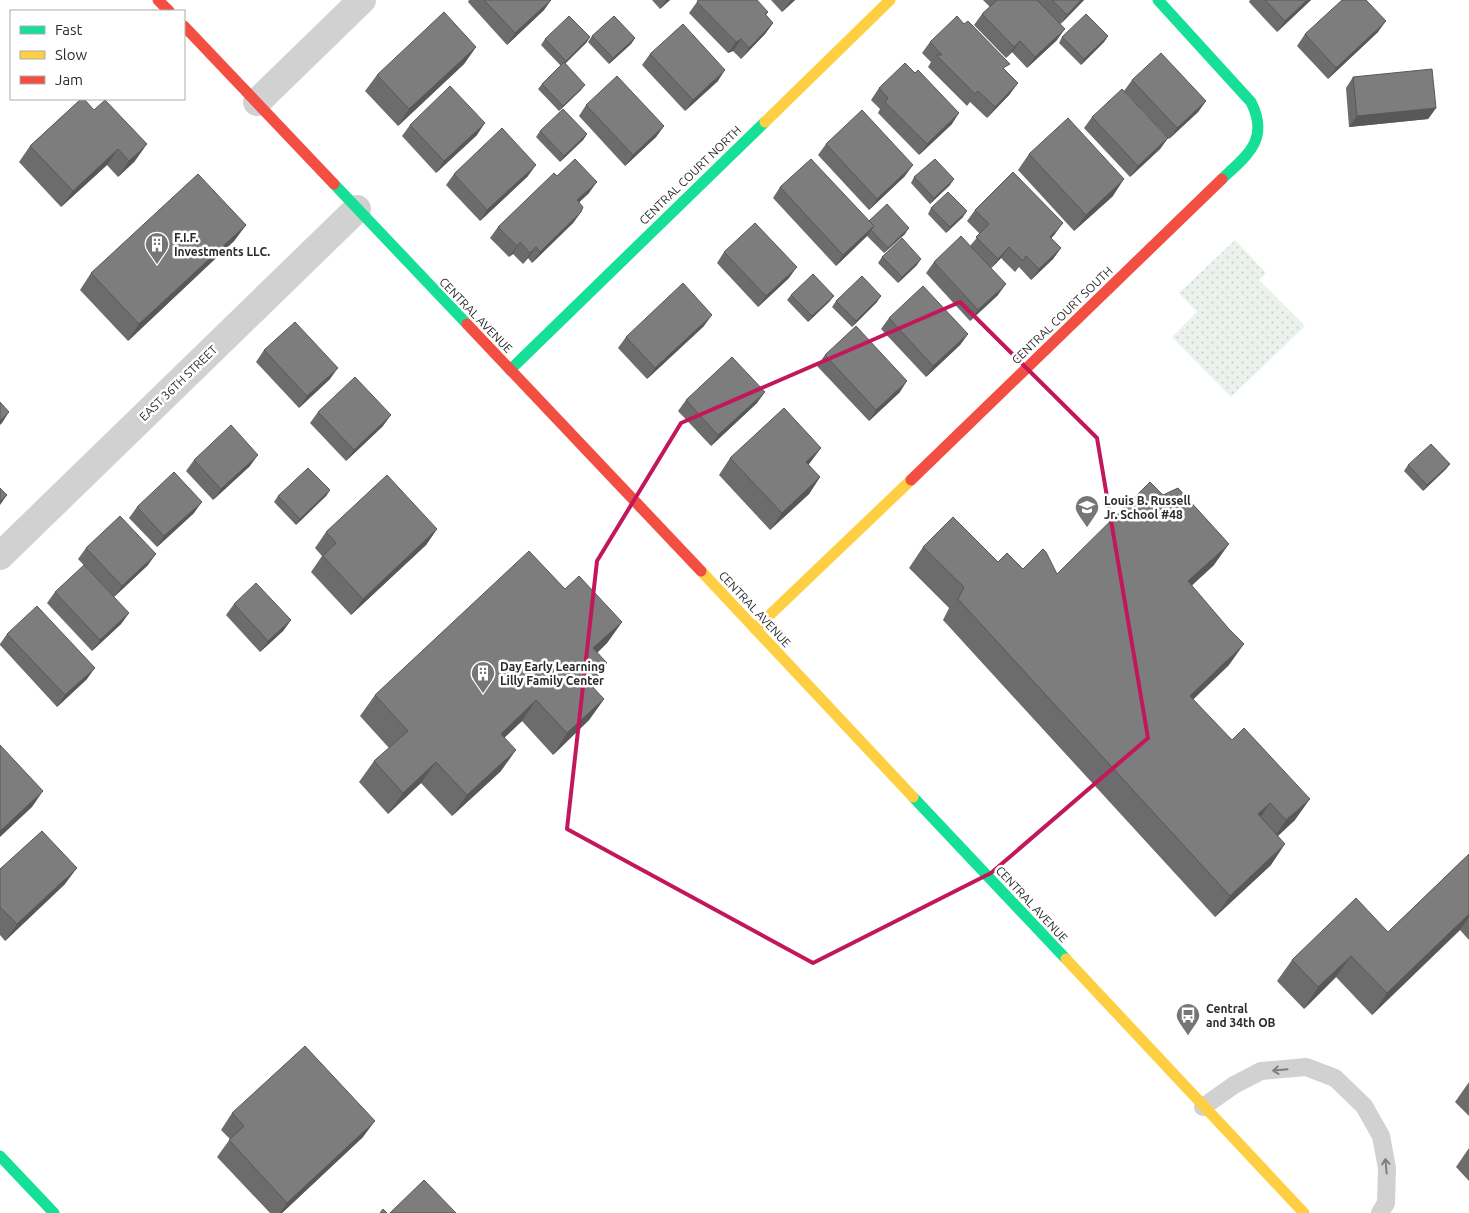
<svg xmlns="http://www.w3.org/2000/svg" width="1469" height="1213" viewBox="0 0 1469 1213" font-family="Ubuntu,sans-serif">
	<defs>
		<pattern id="park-dots" width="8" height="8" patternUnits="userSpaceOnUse" patternTransform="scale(1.25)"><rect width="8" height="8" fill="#ebf2ec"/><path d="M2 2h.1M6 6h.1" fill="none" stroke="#cad0cb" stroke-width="1.8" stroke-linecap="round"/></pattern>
	</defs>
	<rect width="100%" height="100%" fill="#fff"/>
	<!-- park -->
	<polygon fill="url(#park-dots)" points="1235,240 1266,273 1259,280 1305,326 1231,397 1172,337 1197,312 1179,293"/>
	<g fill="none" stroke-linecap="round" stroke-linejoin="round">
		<!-- lane -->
		<polyline stroke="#d1d1d1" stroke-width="18" points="1203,1107 1234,1085 1261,1071 1306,1067 1335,1078 1364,1106 1381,1136 1387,1168 1386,1203 1380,1213"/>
		<!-- street -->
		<g stroke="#d1d1d1" stroke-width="28">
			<polyline points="257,102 362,0"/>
			<polyline points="0,556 357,209"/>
		</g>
		<!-- fast -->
		<g stroke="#16e098" stroke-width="11">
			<path d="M 1158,0 L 1251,102 C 1270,140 1247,155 1222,179"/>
			<polyline points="334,184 467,324"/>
			<polyline points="510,370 765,122"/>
			<polyline points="913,797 1066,959"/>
			<polyline points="0,1156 54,1213"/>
		</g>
		<!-- slow -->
		<g stroke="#ffcf43" stroke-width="11">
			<polyline points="765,122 890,0"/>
			<polyline points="701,571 913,797"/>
			<polyline points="755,629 911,480"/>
			<polyline points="1066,959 1304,1213"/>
		</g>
		<!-- jam -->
		<g stroke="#f24e42" stroke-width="11">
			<polyline points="158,0 169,11"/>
			<polyline points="184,26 334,184"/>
			<polyline points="467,324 701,571"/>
			<polyline points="911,480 1222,179"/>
		</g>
	</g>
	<!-- wall -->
	<g fill="#6c6c6c">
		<polygon points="469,0 551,0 544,10 507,45 468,2"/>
		<polygon points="652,0 670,0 660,9"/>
		<polygon points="771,0 795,0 782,12"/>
		<polygon points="983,0 1084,0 1060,24 1057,40 1027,68 1012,52 1006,58 974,25 982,14 990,7"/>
		<polygon points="1250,0 1311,0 1277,32 1249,2"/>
		<polygon points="697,2 768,12 766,15 773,23 765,34 741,59 733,51 728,53 689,13"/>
		<polygon points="1378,32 1328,79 1297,46 1305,34"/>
		<polygon points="592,36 635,38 631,44 609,64 588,42"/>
		<polygon points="1108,36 1104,42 1081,65 1059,43 1062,37"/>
		<polygon points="590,37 586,43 565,63 581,90 559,111 538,89 542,84 561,66 541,45 545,39"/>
		<polygon points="930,42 1005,70 1010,94 987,118 970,102 967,106 928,67 931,62 922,53"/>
		<polygon points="476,47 464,64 398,126 365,91 377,75"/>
		<polygon points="650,54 718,81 685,111 642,65"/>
		<polygon points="1353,77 1436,108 1428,119 1349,127 1346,88"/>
		<polygon points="1132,80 1206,101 1198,112 1169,139 1124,91"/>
		<polygon points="879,88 952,124 919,155 878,113 880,109 871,100"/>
		<polygon points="81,99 135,161 118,177 107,165 61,207 19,162 30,146"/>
		<polygon points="586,105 664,126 656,137 625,166 579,116"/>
		<polygon points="1092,117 1168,138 1160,149 1130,177 1084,128"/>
		<polygon points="410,125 477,135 436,173 402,136"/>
		<polygon points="540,131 587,134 583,140 560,162 536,137"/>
		<polygon points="826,144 905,176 869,210 818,155"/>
		<polygon points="1029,154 1113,196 1074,231 1018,170"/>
		<polygon points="454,174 528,176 480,221 446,185"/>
		<polygon points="557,176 589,193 579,202 581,212 573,223 532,263 528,258 523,264 513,254 509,257 490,238 498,227"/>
		<polygon points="914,177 950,185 930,204 911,183"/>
		<polygon points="780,187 869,221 905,234 884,253 867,236 836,266 773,198"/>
		<polygon points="931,208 963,217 946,233 928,214"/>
		<polygon points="975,210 1055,234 1051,238 1061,248 1053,259 1031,280 1019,267 1015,272 1001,258 991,268 998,295 970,321 926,273 934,262 970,246 980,234 967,221"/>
		<polygon points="246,225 234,241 128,341 80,290 91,273"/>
		<polygon points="724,252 789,278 758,307 717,263"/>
		<polygon points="882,257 917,265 898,283 878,263"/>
		<polygon points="791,295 830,301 808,322 787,300"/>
		<polygon points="836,301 877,302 852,327 832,307"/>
		<polygon points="889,318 968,334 960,345 926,377 881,329"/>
		<polygon points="704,326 647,379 618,348 626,337"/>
		<polygon points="264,350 330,379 299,408 256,362"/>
		<polygon points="825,355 900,392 869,421 817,366"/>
		<polygon points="686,400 757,403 711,446 678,411"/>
		<polygon points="318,412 383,426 346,461 310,423"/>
		<polygon points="821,448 808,465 820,477 809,494 770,530 719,475 730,458"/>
		<polygon points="194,460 250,466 213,500 186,471"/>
		<polygon points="1450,464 1446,469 1423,491 1404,471 1408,465"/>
		<polygon points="330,490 326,496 296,525 274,502 278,496"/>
		<polygon points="137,507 194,513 157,547 129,518"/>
		<polygon points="437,529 426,545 351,615 311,572 322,556 315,548 326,532"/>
		<polygon points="923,547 998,562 1023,569 1057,574 1214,565 1192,585 1229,665 1193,699 1295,820 1278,836 1271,865 1215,917 943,620 949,608 909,568"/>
		<polygon points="86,548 148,565 114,597 78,559"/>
		<polygon points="565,589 622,622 607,643 597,653 593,684 591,686 604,699 589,720 553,755 522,721 504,738 501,771 452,816 421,783 388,814 359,782 374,761 389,748 360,716 375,695"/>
		<polygon points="55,592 129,613 121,624 92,651 47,603"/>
		<polygon points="234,604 291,620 283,631 260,652 226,615"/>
		<polygon points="7,634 87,679 57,707 0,645 0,644"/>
		<polygon points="1469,854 1469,940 1460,930 1372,1015 1336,977 1304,1009 1277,981 1292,960 1388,932"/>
		<polygon points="0,869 65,884 5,941 0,935"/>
		<polygon points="1469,1082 1469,1116 1455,1102"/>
		<polygon points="232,1113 363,1137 282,1213 270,1213 217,1157 230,1139 221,1130"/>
		<polygon points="1469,1148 1469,1181 1456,1167"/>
	</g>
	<!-- shaded-wall -->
	<g fill="#585858">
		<polygon points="551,0 544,10 507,45 515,33"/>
		<polygon points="666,0 670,0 660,9"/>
		<polygon points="791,0 795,0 782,12"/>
		<polygon points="1081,0 1084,0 1059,26 1067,15"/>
		<polygon points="1307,0 1311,0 1277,32 1285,21"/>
		<polygon points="1386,21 1378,32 1328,79 1336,68"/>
		<polygon points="773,23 765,34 741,59 749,48"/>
		<polygon points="1065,29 1057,40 1027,68 1035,57"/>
		<polygon points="1108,36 1104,42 1081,65 1084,59"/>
		<polygon points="590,37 586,43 562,67 566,61"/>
		<polygon points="635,38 631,44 609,64 613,58"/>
		<polygon points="741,39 733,51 728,53 736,42"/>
		<polygon points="1020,41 1012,52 1006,58 1014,47"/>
		<polygon points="476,47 464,64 398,126 409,109"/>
		<polygon points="725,70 718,81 685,111 693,100"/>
		<polygon points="1018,83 1010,94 987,118 995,107"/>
		<polygon points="585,85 581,90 559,111 563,106"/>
		<polygon points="1206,101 1198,112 1169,139 1177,128"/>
		<polygon points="1436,108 1428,119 1349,127 1357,116"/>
		<polygon points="959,113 952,124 919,155 927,144"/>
		<polygon points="485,123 477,135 436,173 444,161"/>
		<polygon points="664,126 656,137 625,166 633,155"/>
		<polygon points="587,134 583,140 560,162 564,156"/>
		<polygon points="1168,138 1160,149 1130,177 1138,166"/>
		<polygon points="147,144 135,161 118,177 129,161"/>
		<polygon points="118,149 107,165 61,207 73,191"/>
		<polygon points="536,165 528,176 480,221 487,210"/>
		<polygon points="913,165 905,176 869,210 877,199"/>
		<polygon points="954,179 950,185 930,204 934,198"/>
		<polygon points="1124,179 1113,196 1074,231 1086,215"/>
		<polygon points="597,182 589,193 569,212 577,200"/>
		<polygon points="967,211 963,217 946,233 950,227"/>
		<polygon points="581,212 573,223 532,263 540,252"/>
		<polygon points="1063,223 1055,234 1042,248 1050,237"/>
		<polygon points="246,225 234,241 128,341 139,324"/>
		<polygon points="874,226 866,237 836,266 843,255"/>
		<polygon points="909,228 905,234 884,253 888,248"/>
		<polygon points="520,242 513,254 509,257 517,246"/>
		<polygon points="536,247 528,258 523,264 530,253"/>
		<polygon points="1009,247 1001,258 990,270 998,259"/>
		<polygon points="1061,248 1053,259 1031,280 1039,269"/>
		<polygon points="921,259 917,265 898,283 902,277"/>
		<polygon points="797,267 789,278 758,307 766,296"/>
		<polygon points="1006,284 998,295 970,321 978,310"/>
		<polygon points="834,296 830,301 808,322 812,316"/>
		<polygon points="881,296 877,302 852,327 856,321"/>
		<polygon points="712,315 704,326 647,379 655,368"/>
		<polygon points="968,334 960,345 926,377 933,366"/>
		<polygon points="338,368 330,379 299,408 307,396"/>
		<polygon points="907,381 900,392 869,421 876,410"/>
		<polygon points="765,392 757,403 711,446 718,435"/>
		<polygon points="9,412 2,423 0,425 0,421"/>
		<polygon points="391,415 383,426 346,461 354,450"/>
		<polygon points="821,448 809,464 794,478 806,462"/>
		<polygon points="258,455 250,466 213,500 221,489"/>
		<polygon points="1450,464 1446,469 1423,491 1427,485"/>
		<polygon points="820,477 809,494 770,530 782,513"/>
		<polygon points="330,490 326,496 296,525 300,519"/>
		<polygon points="7,495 0,505 0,502"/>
		<polygon points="202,502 194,513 157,547 164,536"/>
		<polygon points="437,529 426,545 351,615 363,599"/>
		<polygon points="1229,544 1214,565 1174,602 1188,581"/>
		<polygon points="156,554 148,565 114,597 122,586"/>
		<polygon points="129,613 121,624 92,651 100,640"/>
		<polygon points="291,620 283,631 260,652 268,641"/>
		<polygon points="622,622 607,643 579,670 593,648"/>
		<polygon points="1244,644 1229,665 1175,717 1190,696"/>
		<polygon points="607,663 593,684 573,703 588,682"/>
		<polygon points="95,668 87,679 57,707 65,695"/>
		<polygon points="604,699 589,720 553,755 567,733"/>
		<polygon points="536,700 522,721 486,755 501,734"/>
		<polygon points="516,750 501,771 452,816 467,795"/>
		<polygon points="436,762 421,783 388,814 403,793"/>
		<polygon points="43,791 32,807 0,837 0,831"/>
		<polygon points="1310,799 1295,820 1272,841 1286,820"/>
		<polygon points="1270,803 1256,824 1258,814"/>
		<polygon points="1285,844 1271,865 1215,917 1230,896"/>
		<polygon points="77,868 65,884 5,941 17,924"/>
		<polygon points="1469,914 1469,917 1460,930 1372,1015 1387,993"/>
		<polygon points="1351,956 1336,977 1304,1009 1318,987"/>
		<polygon points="375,1121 363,1137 282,1213 280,1213 287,1203"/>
	</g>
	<!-- building -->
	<g fill="#7d7d7d" stroke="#585858">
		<polygon points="484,0 551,0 515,33"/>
		<polygon points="698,0 757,0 768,12 765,14 773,23 749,48 741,39 736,42 697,2"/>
		<polygon points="997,0 1037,0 1065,29 1035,57 1020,41 1014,47 982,14"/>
		<polygon points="1052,0 1081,0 1067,15"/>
		<polygon points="1265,0 1307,0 1285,21"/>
		<polygon points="1342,0 1366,0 1386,21 1336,68 1305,34"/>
		<polygon points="444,12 476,47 409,109 377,75"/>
		<polygon points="1086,14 1108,36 1084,59 1062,37"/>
		<polygon points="569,16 590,37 566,61 545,39"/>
		<polygon points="614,16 635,38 613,58 592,36"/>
		<polygon points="957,16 964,24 968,21 1010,64 1003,68 1018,83 995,107 978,91 975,94 936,55 942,55 930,42"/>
		<polygon points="683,24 725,70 693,100 650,54"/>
		<polygon points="1161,53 1206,101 1177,128 1132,80"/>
		<polygon points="564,62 585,85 563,106 542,84"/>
		<polygon points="905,63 915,73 918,70 959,113 927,144 885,102 888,98 879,88"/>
		<polygon points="1432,69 1436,108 1357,116 1353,77"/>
		<polygon points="617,76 664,126 633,155 586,105"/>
		<polygon points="450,86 485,123 444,161 410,125"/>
		<polygon points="1122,89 1168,138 1138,166 1092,117"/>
		<polygon points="81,99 84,99 94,110 105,100 147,144 129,161 118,149 73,191 30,146"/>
		<polygon points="563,109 587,134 564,156 540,131"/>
		<polygon points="862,110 913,165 877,199 826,144"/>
		<polygon points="1068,118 1124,179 1086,215 1029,154"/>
		<polygon points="502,128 536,165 487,210 454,174"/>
		<polygon points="575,159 597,182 577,200 583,207 581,212 540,252 536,247 530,253 520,242 517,246 498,227 554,173 557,176"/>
		<polygon points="811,159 874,226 843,255 780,187"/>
		<polygon points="935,159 954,179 934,198 914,177"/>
		<polygon points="1013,172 1063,223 1050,237 1061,248 1039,269 1026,256 1023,261 1009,247 998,259 976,237 989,224 975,210"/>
		<polygon points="198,174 246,225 139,324 91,273"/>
		<polygon points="948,192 967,211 950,227 931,208"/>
		<polygon points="887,204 909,228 888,248 871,230 874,226 869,221"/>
		<polygon points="755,223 797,267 766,296 724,252"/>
		<polygon points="961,236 1006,284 978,310 934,262"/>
		<polygon points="902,238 921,259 902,277 882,257"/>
		<polygon points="813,274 834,296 812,316 791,295"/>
		<polygon points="862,276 881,296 856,321 836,301"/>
		<polygon points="683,283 712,315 655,368 626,337"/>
		<polygon points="923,286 968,334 933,366 889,318"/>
		<polygon points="295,322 338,368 307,396 264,350"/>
		<polygon points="856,326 907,381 876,410 825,355"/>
		<polygon points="732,357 765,392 718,435 686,400"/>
		<polygon points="355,377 391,415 354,450 318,412"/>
		<polygon points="0,402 9,412 0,421"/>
		<polygon points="784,408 821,448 806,462 820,477 782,513 730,458"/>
		<polygon points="231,425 258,455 221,489 194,460"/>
		<polygon points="1431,444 1450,464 1427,485 1408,465"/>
		<polygon points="308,468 330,490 300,519 278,496"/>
		<polygon points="174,472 202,502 164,536 137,507"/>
		<polygon points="387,475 437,529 363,599 323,556 336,543 326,532"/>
		<polygon points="1150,482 1163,495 1178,488 1229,544 1188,581 1229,629 1244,644 1190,696 1232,740 1244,728 1310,799 1286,820 1270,803 1258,814 1285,844 1230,896 958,599 964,587 923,547 953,517 998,562 1007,553 1023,569 1043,549 1046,552 1057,574"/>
		<polygon points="0,488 7,495 0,502"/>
		<polygon points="120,516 156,554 122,586 86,548"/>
		<polygon points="529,551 565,589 579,576 622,622 593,648 607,663 588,682 604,699 567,733 536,700 501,734 516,750 467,795 436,762 403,793 374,761 408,731 375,695"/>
		<polygon points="84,565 129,613 100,640 55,592"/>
		<polygon points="256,583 291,620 268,641 234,604"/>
		<polygon points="37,606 95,668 65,695 7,634"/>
		<polygon points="0,745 43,791 0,831"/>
		<polygon points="42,831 77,868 17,924 0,907 0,869"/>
		<polygon points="1469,854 1469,914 1387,993 1351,956 1318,987 1292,960 1356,898 1388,932"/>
		<polygon points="305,1046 375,1121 287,1203 229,1140 244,1126 232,1113"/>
		<polygon points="424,1180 456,1213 390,1213"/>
		<polygon points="383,1209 387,1213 380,1213"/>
	</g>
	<!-- one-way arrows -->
	<defs><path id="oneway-shaft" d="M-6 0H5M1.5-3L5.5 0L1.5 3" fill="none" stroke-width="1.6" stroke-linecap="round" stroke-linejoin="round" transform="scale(1.25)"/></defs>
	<g stroke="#7e7e7e">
		<use href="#oneway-shaft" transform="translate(1280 1070) rotate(175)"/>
		<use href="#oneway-shaft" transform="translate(1386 1166) rotate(-95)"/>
	</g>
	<!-- marked area -->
	<path fill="none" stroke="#c2185b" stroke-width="4" stroke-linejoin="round" d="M 960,302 L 1097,438 L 1148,738 L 991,873 L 813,963 L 567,829 L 597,561 L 681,423 Z"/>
	<!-- icons -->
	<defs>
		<g id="building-pin" transform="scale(1.25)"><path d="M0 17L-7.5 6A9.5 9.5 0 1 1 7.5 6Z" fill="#767676" stroke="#fff"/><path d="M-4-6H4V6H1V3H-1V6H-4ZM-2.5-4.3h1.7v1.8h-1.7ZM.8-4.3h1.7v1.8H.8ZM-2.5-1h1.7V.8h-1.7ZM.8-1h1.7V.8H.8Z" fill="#fff"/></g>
		<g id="school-pin" transform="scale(1.25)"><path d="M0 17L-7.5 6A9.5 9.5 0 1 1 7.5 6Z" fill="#767676" stroke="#fff"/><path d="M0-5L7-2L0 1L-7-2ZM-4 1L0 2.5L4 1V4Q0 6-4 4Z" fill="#fff"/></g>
		<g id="bus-pin" transform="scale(1.25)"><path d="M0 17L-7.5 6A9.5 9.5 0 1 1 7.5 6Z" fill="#767676" stroke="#fff"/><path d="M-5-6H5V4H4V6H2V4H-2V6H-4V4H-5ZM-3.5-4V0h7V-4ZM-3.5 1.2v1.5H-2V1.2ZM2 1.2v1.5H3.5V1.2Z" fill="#fff"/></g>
	</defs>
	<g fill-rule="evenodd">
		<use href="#building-pin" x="157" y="244"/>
		<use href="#school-pin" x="1087" y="507"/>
		<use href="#building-pin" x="483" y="673"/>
		<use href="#bus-pin" x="1188" y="1015"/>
	</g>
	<g text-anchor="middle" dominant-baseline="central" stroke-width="5" stroke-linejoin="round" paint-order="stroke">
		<!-- street labels -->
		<g font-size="12" fill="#2c2c2c" stroke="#fff">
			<text transform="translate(690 175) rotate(-44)">CENTRAL COURT NORTH</text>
			<text transform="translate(476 315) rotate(46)">CENTRAL AVENUE</text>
			<text transform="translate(1062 315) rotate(-44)">CENTRAL COURT SOUTH</text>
			<text transform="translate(178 383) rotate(-44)">EAST 36TH STREET</text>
			<text transform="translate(755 609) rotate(47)">CENTRAL AVENUE</text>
			<text transform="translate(1032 904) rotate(47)">CENTRAL AVENUE</text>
		</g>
		<!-- poi labels -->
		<g font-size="12" font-weight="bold" fill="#2c2c2c" stroke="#fff" text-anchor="start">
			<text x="174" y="237">F.I.F.<tspan x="174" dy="14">Investments LLC.</tspan></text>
			<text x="1104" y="500">Louis B. Russell<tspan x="1104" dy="14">Jr. School #48</tspan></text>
			<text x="500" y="666">Day Early Learning<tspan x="500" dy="14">Lilly Family Center</tspan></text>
			<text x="1206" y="1008">Central<tspan x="1206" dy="14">and 34th OB</tspan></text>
		</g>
	</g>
	<!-- legend -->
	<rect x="10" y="10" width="175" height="90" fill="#ffffff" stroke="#ababab"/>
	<rect x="20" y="26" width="25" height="8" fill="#16e098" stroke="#ababab"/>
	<text x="55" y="35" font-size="15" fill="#2c2c2c">Fast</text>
	<rect x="20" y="51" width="25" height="8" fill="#ffcf43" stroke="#ababab"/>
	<text x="55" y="60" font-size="15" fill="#2c2c2c">Slow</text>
	<rect x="20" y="76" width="25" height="8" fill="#f24e42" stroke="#ababab"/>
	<text x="55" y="85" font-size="15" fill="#2c2c2c">Jam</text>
</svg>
